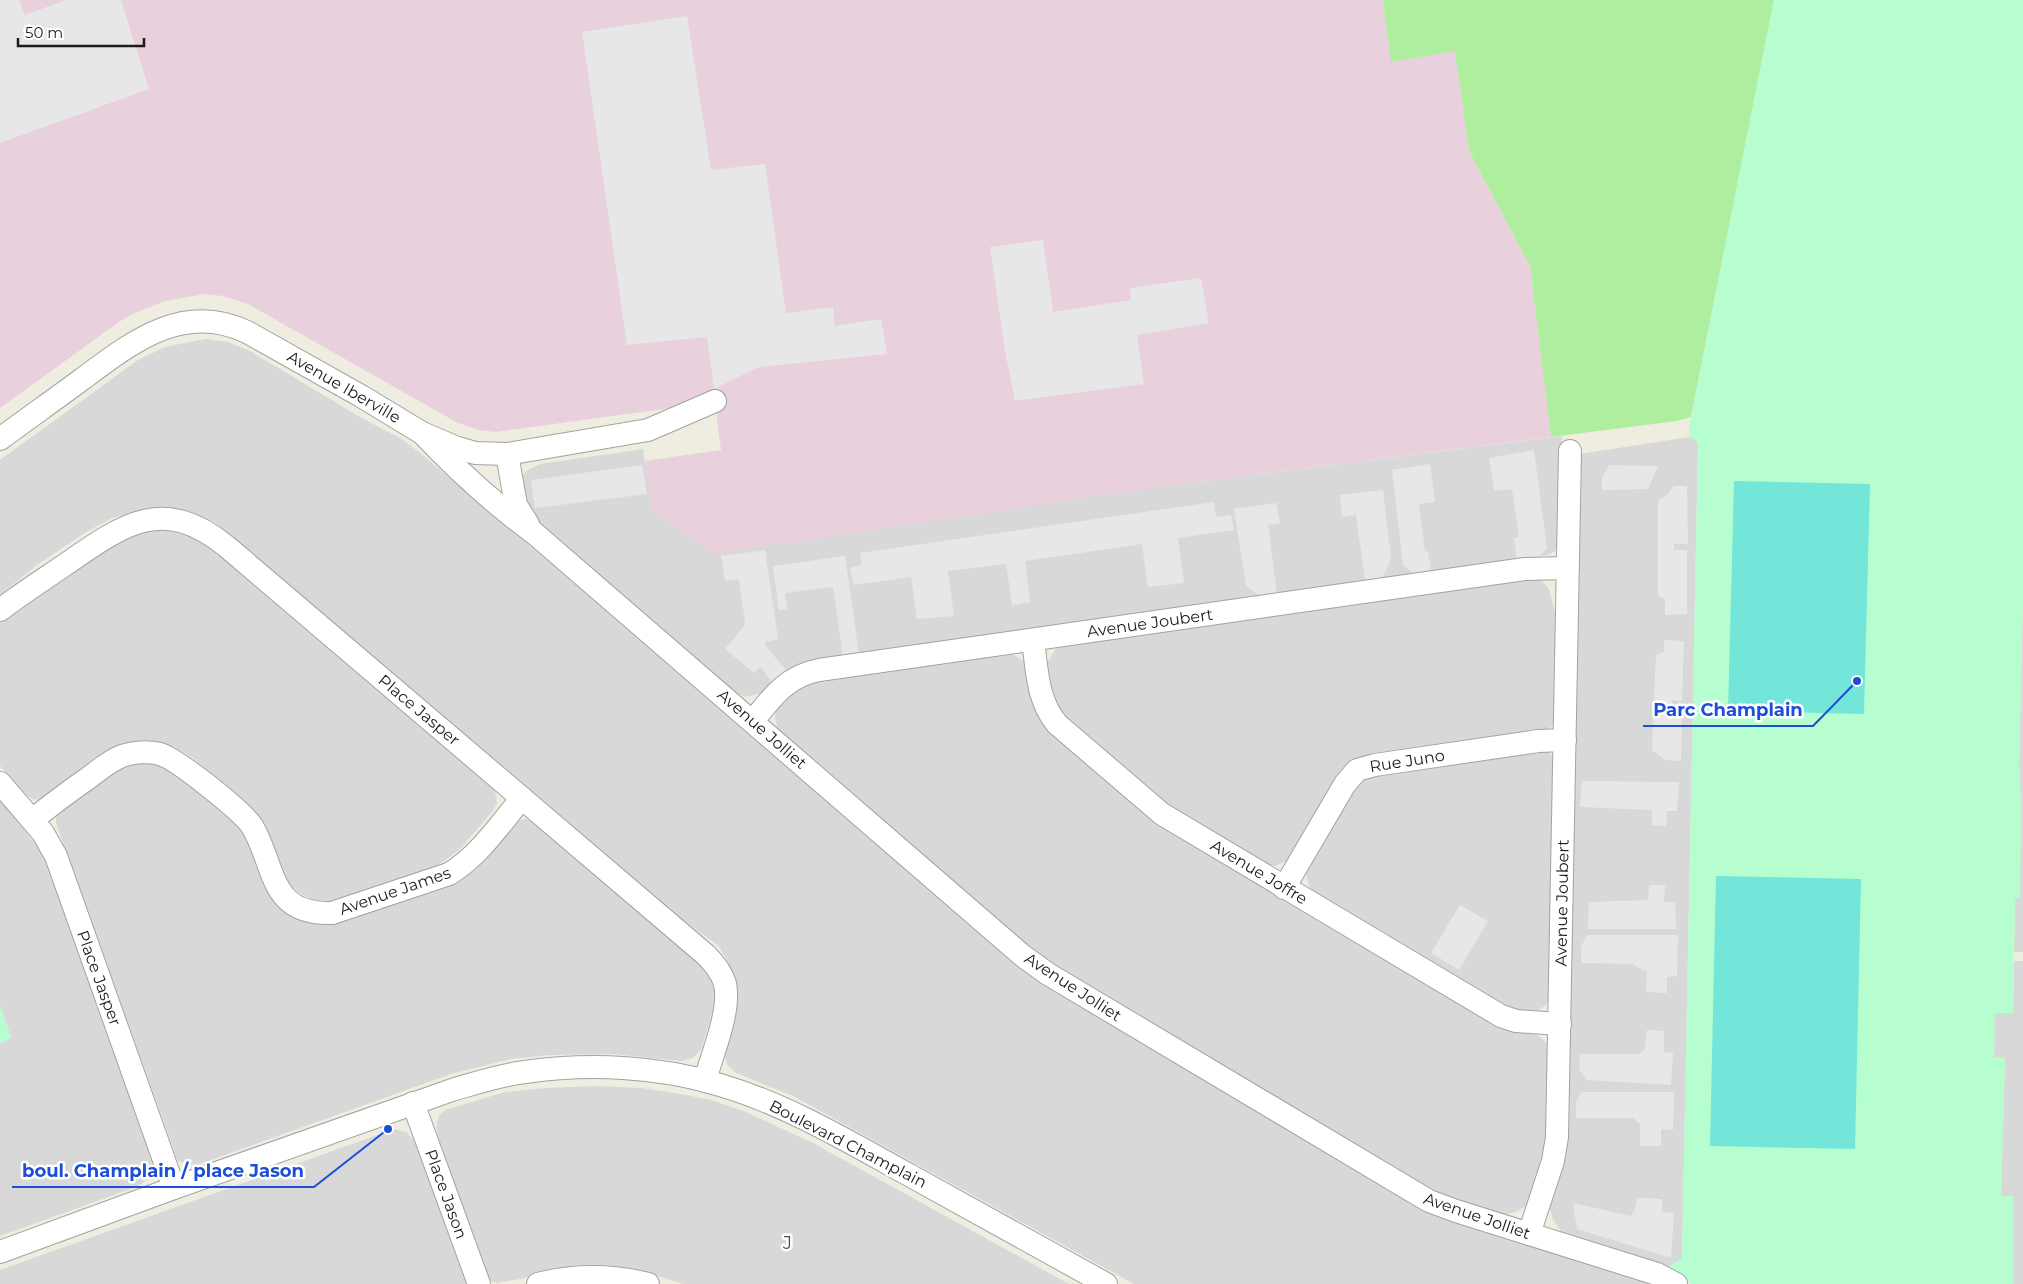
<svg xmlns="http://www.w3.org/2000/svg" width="2023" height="1284" viewBox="0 0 2023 1284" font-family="Montserrat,sans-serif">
	<rect width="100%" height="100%" fill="#eeeddf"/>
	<!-- residential -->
	<g fill="#d9d8d8">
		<polygon points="206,339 228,342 250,351 360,417 400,438 419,452 745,727 1024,969 1419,1207 1655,1284 1134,1284 793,1096 736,1073 727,1065 724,1053 734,990 730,966 719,946 687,923 215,523 193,515 136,512 112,518 86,532 37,565 0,595 0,460 138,360 165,347"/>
		<polygon points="1562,436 1559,540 1555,551 1548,555 818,661 763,693 745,697 735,692 544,530 526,507 521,478 526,471 540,464 643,449 652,510 1159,487"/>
		<polygon points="1689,437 1695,439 1698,443 1682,1258 1668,1268 1569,1237 1561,1231 1553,1220 1550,1209 1580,454"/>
		<polygon points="149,531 168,531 190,537 210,548 490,785 495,791 497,803 493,811 459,850 431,870 348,897 329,902 313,900 298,892 288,883 260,819 252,809 192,757 173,746 147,740 125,743 100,754 42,800 32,799 22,793 0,766 0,623 103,550 126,537"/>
		<polygon points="1532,578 1541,580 1549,589 1556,617 1555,723 1550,728 1545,731 1368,756 1289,860 1275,866 1268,865 1168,806 1070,723 1055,705 1047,672 1048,661 1057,647"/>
		<polygon points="2023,599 2023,952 2014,952 2015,898 2019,898 2021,811 2019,763"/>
		<polygon points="1011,653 1025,662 1031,693 1143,811 1542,1038 1548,1045 1546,1154 1527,1205 1516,1212 1502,1215 1437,1195 1037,955 783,734 777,727 775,717 776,709 791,690 817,680"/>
		<polygon points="1541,750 1549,752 1555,761 1549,999 1546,1005 1539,1010 1526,1012 1507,1007 1310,890 1306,874 1308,865 1350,794 1365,776"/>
		<polygon points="151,762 170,769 225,814 239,828 246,837 264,887 277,903 299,919 314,924 340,922 447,887 517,821 526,819 533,821 701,965 711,977 716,989 716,1001 701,1050 693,1058 681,1061 612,1054 549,1055 511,1059 451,1074 194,1166 178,1161 56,823 56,817 60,812 118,770 136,764"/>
		<polygon points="0,800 45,856 154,1165 150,1178 136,1187 0,1236 0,1044 11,1037 0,1006"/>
		<polygon points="2014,961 2023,961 2023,1284 2013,1284 2013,1197 2001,1196 2005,1058 1994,1057 1995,1013 2013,1013"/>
		<polygon points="596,1086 641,1088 686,1095 711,1100 746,1112 813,1143 1069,1284 683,1284 658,1276 617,1269 579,1268 497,1283 489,1280 434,1135 438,1133 436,1128 439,1115 446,1110 505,1092 547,1088"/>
		<polygon points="394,1129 406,1132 414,1140 417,1140 467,1284 0,1284 0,1270"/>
	</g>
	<!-- industrial -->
	<polygon fill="#e8d0dd" points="0,0 1383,0 1392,62 1455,50 1469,151 1530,266 1551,437 1159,487 713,554 652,510 644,461 721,450 715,402 495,432 479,430 458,423 248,304 223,296 205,294 165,301 132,314 119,322 0,408"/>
	<!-- grass -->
	<polygon fill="#b0ee9f" points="1383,0 1774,0 1691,417 1677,421 1551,437 1530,266 1469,151 1455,51 1391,62"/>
	<!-- park -->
	<g fill="#b6fecf">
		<polygon points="1774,0 2023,0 2023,599 2019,763 2021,811 2020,898 2015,899 2013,1013 1995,1013 1994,1057 2005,1058 2001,1196 2013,1196 2013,1284 1691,1284 1678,1272 1668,1268 1682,1258 1698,443 1694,439 1689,437 1689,428"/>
		<polygon points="0,1006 11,1037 0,1044"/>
	</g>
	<!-- pitch -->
	<g fill="#74e6d9">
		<polygon points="1734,481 1870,484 1864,714 1728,711"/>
		<polygon points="1716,876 1861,879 1855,1149 1710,1146"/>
	</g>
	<!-- parking -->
	<g fill="#e7e7e7">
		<polygon points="0,0 19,0 25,15 66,0 121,0 149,89 0,143"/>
		<polygon points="687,16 711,170 765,164 786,313 833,307 835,326 881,319 887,354 759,367 714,389 707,337 627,345 582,32"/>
		<polygon points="1043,240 1053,312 1131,300 1130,288 1201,278 1209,323 1137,335 1144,384 1015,401 1005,351 990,247"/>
		<polygon points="1534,450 1547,548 1537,558 1517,560 1514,538 1519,537 1512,489 1494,491 1489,458"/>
		<polygon points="1430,464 1435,502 1419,504 1425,551 1428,551 1431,572 1414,574 1403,565 1392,470"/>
		<polygon points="642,465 647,494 535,508 531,480"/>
		<polygon points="1609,465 1658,466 1648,489 1602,490 1602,478"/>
		<polygon points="1674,486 1687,486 1688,544 1674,544 1674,550 1687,550 1687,614 1665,615 1665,599 1658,595 1658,500 1666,496"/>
		<polygon points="1383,490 1391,558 1387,569 1381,579 1365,580 1356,515 1342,517 1340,495"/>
		<polygon points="1214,502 1216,517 1231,515 1234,530 1178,538 1184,583 1148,587 1142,544 1025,561 1030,602 1019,604 1012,605 1006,564 948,571 954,616 917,619 911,577 854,585 850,568 862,565 860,553"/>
		<polygon points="1276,503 1280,523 1268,525 1277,594 1260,596 1246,586 1234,509"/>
		<polygon points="765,550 778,639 765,642 767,648 787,671 771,684 770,679 760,667 754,673 725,649 744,626 745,622 739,579 725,581 721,556"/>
		<polygon points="845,556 859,655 843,657 833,587 785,593 787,609 779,610 773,566"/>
		<polygon points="1664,640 1684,641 1682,701 1672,700 1671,705 1682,707 1681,761 1666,760 1652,750 1656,655 1664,652"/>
		<polygon points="1582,781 1679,782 1677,811 1667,811 1666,826 1652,825 1652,810 1580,807"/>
		<polygon points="1649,885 1665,885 1664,902 1675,902 1676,929 1588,929 1589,902 1648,900"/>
		<polygon points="1460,905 1488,921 1459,970 1431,953"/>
		<polygon points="1587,935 1678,935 1677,976 1667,977 1667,993 1646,992 1647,972 1632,964 1581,963 1581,947"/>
		<polygon points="1647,1030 1664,1031 1664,1052 1673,1053 1671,1085 1586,1080 1579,1069 1580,1054 1639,1054 1645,1049"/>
		<polygon points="1581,1092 1674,1092 1673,1130 1661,1129 1661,1146 1640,1146 1640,1124 1633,1118 1576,1118 1576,1102"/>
		<polygon points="1637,1198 1662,1199 1662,1212 1674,1213 1671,1258 1577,1229 1573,1203 1631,1216 1636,1206"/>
	</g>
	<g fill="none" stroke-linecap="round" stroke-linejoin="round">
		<!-- minor casing -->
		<g stroke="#a2a2a2" stroke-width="24">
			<g id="minor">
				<path d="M 422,433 C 457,470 493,503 534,533 L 1023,956 L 1048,974 L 1429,1201 L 1456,1211 L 1657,1274 L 1676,1284"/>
				<path d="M 0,439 C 27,419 54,400 81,380 C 131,343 182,301 247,332 L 361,396 L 422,433 L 455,447 L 475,453 L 507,454 L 648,430 L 715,401"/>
				<polyline points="507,454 516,505 528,524"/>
				<path d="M 0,610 C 22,593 46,578 69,562 C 125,523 164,496 226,546 L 706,955 C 714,963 722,973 725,984 C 731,1010 712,1055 705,1080"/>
				<path d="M 1033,640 C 1037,670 1037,700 1057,724 L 1162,814 L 1501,1016 L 1516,1021 L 1560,1024"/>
				<path d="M 753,721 C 772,697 787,676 819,670 L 1525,569 L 1568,568"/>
				<polyline points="0,783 43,833 56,856 174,1188"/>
				<path d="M 32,820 C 50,806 68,792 87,779 C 98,771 109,761 122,756 C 133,752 148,751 160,754 C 177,759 242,811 252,826 C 276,866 268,915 332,913 L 449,874 C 479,856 500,824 522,798"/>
				<polyline points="1284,888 1345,784 1357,770 1375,765 1538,741 1565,740"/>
				<polyline points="413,1103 479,1284"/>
				<polyline points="1529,1234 1553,1161 1557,1137 1570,451"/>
				<path d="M 0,1252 L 174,1188 L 452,1090 C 476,1083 500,1075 525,1072 C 588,1063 659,1066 720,1085 C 788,1105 849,1142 911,1176 C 976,1212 1041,1248 1106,1284"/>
				<path d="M 538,1284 C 573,1275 612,1275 648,1284"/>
			</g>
		</g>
		<!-- minor -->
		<use href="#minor" stroke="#fff" stroke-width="22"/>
	</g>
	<g text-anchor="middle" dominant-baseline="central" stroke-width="5" stroke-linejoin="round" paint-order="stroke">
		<!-- street labels -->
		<g font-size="16" fill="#1b1b1b" stroke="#fff">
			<text transform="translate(344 387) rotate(30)">Avenue Iberville</text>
			<text transform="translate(1150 623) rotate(-8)">Avenue Joubert</text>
			<text transform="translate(419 710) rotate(40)">Place Jasper</text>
			<text transform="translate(762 729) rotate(41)">Avenue Jolliet</text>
			<text transform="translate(1407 761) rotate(-9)">Rue Juno</text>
			<text transform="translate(1259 872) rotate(31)">Avenue Joffre</text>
			<text transform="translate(395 891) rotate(-19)">Avenue James</text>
			<text transform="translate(1562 903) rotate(-89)">Avenue Joubert</text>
			<text transform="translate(99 978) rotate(70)">Place Jasper</text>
			<text transform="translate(1073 987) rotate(33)">Avenue Jolliet</text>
			<text transform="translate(848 1144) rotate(27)">Boulevard Champlain</text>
			<text transform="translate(446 1194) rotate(70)">Place Jason</text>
			<text transform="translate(1477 1216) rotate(19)">Avenue Jolliet</text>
		</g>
		<!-- neighbourhood labels -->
		<g font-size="18" letter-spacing="1" fill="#4e4e4e" stroke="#fff">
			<text x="788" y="1243">J</text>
		</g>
	</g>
	<!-- callouts -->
	<path fill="none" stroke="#1d4ed8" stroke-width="2" d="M1857 681L1813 726H1643M388 1129L314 1187H12"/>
	<g fill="#1d4ed8" stroke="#fff" stroke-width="2">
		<circle cx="1857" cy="681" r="5"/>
		<circle cx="388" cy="1129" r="5"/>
	</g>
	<g font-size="18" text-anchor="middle" font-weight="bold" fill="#1d4ed8" stroke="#fff" stroke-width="5" stroke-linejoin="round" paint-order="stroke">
		<text x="1728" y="716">Parc Champlain</text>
		<text x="163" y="1177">boul. Champlain / place Jason</text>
	</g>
	<!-- scale -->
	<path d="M18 38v8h126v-8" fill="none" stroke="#1b1b1b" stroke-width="2.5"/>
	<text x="25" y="38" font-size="15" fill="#1b1b1b" stroke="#ffffff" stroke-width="4" paint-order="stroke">50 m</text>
</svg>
